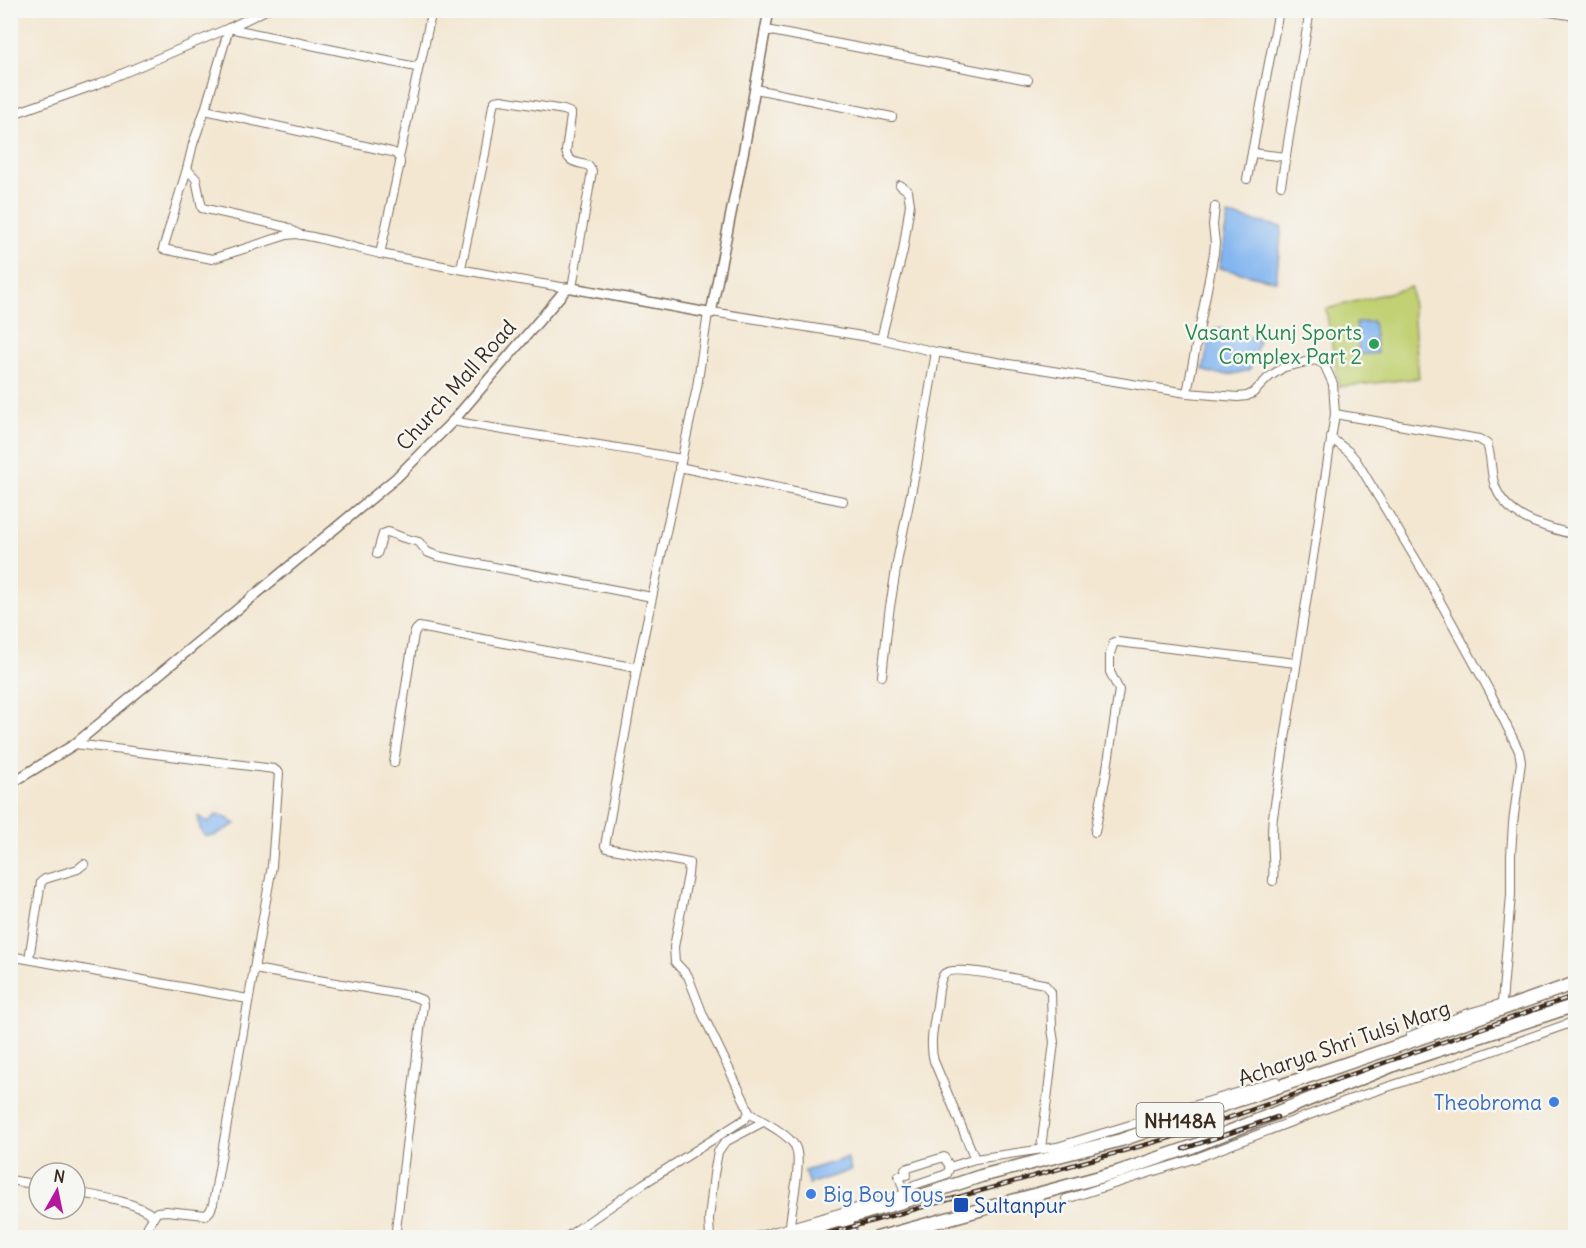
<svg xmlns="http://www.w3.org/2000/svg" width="1586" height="1248" viewBox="0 0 1586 1248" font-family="Delius,sans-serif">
	<rect width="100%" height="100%" fill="#f6f6f2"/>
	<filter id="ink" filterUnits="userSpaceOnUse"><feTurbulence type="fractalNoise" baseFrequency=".0167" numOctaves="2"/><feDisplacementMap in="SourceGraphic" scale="12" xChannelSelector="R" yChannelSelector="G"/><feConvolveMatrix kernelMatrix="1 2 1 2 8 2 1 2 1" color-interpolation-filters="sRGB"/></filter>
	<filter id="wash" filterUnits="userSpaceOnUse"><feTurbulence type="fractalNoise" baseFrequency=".008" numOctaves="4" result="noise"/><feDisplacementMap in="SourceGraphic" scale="24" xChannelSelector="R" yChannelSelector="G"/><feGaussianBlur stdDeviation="1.35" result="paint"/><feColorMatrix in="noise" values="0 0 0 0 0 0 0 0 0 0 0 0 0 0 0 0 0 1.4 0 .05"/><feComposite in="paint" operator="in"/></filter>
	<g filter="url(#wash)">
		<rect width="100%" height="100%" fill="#f3e7d2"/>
		<!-- green -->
		<polygon fill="#c1d173" stroke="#7e7e48" stroke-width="1.5" points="1411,287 1419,378 1339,387 1326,309"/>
		<!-- water -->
		<g fill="#83b5f0" stroke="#5f7087" stroke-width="1.5">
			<polygon points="1228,215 1282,227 1276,281 1219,268"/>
			<polygon points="1373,321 1377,353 1359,355 1356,323"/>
			<path d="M 1215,328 L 1239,333 L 1259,341 L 1250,370 C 1233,375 1220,377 1203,370 L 1208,346 Z"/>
			<polygon points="216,815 225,817 236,824 214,836 205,836 200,829 198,816 208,822"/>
			<polygon points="847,1158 851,1170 809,1184 804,1171"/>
		</g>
	</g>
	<g filter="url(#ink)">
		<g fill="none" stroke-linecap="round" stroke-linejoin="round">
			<!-- minor casing -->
			<g stroke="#7b6c5d" stroke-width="10">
				<g id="minor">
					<polyline points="1537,10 1576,16"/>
					<polyline points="766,30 1028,80"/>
					<polyline points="755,89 892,117"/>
					<path d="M 205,110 L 387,151 C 395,152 400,155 400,163 L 380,254"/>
					<polyline points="10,115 98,84 229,28 266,10"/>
					<polyline points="1252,153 1286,157"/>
					<polyline points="400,154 419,66"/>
					<path d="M 187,169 L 163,249 L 212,259 L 287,235 L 296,234 C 326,238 356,249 386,255 C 446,267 506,278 567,288"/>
					<polyline points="1247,179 1279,10"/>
					<polyline points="1281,185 1310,10"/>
					<polyline points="300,235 286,227 202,208 196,179 187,169 193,144 205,110 229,28 416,67 421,61 432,10"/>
					<path d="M 461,268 L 485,154 L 493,105 L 495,101 L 501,100 L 564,110 L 571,113 L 571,116 L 566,151 C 568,164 579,162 589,166 L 592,171 L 572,288"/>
					<path d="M 712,312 L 881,339 L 936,352 L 1187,393 L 1238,397 L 1247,396 L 1253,393 L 1269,377 L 1284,367 L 1315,360 L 1324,364 L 1333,384 L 1335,414 L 1273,817 C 1270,839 1275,860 1273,881"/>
					<polyline points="881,339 903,251 910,204 908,191 900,185"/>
					<polyline points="1187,393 1214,253 1215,243 1213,225 1215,207"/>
					<path d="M 1335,414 L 1479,439 L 1487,444 C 1492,457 1490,472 1495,486 C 1507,519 1545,527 1576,535"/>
					<path d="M 453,421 C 528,436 605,444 681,459"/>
					<polyline points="1331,438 1349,452 1356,460 1430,583 1490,692 1519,751 1521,762 1513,823 1511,855 1511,895 1502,1003"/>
					<polyline points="679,467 843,501"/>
					<polyline points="377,554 383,534 388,532 404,538 419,542 427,552 437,556 652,597"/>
					<polyline points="882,676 889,613 898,557 916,469 936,352"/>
					<polyline points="75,744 274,769 279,773 272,866 213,1204 210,1211 206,1215 166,1211 157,1212 148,1226 145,1238"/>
					<polyline points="394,763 414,634 416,630 419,627 637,668"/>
					<polyline points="1095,832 1106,775 1119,690 1110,672 1110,654 1114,642 1118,642 1296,663"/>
					<polyline points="10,956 248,999"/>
					<polyline points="29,959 41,882 45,879 78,869 84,864"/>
					<polyline points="254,969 412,996 422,1000 423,1005 395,1238"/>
					<polyline points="1410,1036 1469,1013 1500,1004"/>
					<path d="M 749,1113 C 762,1121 787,1133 795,1146 C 803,1160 791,1207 790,1226"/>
					<path d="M 975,1159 L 934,1061 C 929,1044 934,1023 937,1006 C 938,998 939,980 944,974 C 953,963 1029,982 1044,984 L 1051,992 L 1052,1029 L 1054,1042 L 1041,1149"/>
					<polyline points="10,1180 39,1185"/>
					<path d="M 75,1192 C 96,1196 138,1202 153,1216"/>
					<polyline points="905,1194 914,1185 947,1174 950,1167"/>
					<polyline points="1066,1199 1199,1157 1351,1099 1439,1070 1576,1021"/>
					<polyline points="565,1238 643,1184 745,1119 749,1113 745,1102 703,1015 688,976 675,962 674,947 688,875 689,863 607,848 605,846 637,668 697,387 708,313"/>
					<polyline points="710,1238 709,1219 714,1174 718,1152 725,1142 763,1122"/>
					<polyline points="752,1238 905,1194 899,1176 907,1175 905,1169 944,1157 950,1167 975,1159 1057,1147 1276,1081"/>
				</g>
			</g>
			<!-- tertiary casing -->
			<g stroke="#7b6c5d" stroke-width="12">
				<polyline id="tertiary" points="10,784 75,744 396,478 453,421 567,288 572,288 708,313 711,313 744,149 769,10"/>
			</g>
			<!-- trunk casing -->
			<g stroke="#7b6c5d" stroke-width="15">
				<g id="trunk">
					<polyline points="846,1219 852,1238"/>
					<polyline points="779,1238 909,1200 981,1176 1121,1140 1392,1048 1576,983"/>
					<polyline points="877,1238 1118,1172 1194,1146 1399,1063 1576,1005"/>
				</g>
			</g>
			<!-- minor -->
			<use href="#minor" stroke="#fff" stroke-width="8"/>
			<!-- tertiary -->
			<use href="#tertiary" stroke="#fff" stroke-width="9"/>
			<!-- trunk -->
			<use href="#trunk" stroke="#fff" stroke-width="12"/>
			<!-- rail casing -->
			<g stroke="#3b2a1e" stroke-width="4.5">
				<g id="rail">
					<polyline points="1183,1149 1277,1117"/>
					<polyline points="812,1238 1166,1139 1217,1122 1576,995"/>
				</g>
			</g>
			<!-- rail -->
			<use href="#rail" stroke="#f6f6f2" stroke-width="2" stroke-dasharray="7" stroke-linecap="butt"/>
		</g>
	</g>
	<!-- markers -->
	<circle fill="#2e9e5b" stroke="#f6f6f2" stroke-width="2" cx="1374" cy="344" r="6"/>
	<g fill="#3f7fe0" stroke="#f6f6f2" stroke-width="2">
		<circle cx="1554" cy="1102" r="6"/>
		<circle cx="811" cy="1194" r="6"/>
	</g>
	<rect fill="#1a4fb4" stroke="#f6f6f2" stroke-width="2" x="953" y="1197" width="16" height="16" rx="3"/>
	<g text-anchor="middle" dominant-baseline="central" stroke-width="5" stroke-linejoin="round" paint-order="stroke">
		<!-- shield labels -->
		<rect fill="#f6f6f2" stroke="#73675e" stroke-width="1.5" x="1136.5" y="1103" width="87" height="34" rx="4.5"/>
		<g font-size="20" font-weight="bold" fill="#3b2a1e">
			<text x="1180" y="1120">NH148A</text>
		</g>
		<!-- leisure labels -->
		<g font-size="21" fill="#27864d" stroke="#f6f6f2" text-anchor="end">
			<text x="1362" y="332">Vasant Kunj Sports<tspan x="1362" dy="24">Complex Part 2</tspan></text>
		</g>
		<!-- street labels -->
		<g font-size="21" fill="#3b2a1e" stroke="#f6f6f2">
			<text transform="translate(456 385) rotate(-48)">Church Mall Road</text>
			<text transform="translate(1344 1043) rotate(-19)">Acharya Shri Tulsi Marg</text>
		</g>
		<!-- shop labels -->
		<g font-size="21" fill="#366cbe" stroke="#f6f6f2" text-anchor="end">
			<text x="1542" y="1102">Theobroma</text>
			<text x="823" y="1194" text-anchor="start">Big Boy Toys</text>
		</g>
		<!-- transit labels -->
		<g font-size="21" fill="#164399" stroke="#f6f6f2" text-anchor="start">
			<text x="974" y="1205">Sultanpur</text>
		</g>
	</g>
	<!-- margin -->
	<rect width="1586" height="1248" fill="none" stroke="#f6f6f2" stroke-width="36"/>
	<!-- north arrow -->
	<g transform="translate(57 1191) rotate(9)"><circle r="28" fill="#f6f6f2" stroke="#aba49d" stroke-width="1.5"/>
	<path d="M0-4.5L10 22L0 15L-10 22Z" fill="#b5179e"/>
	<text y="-9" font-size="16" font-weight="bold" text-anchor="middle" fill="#3b2a1e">N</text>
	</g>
</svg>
